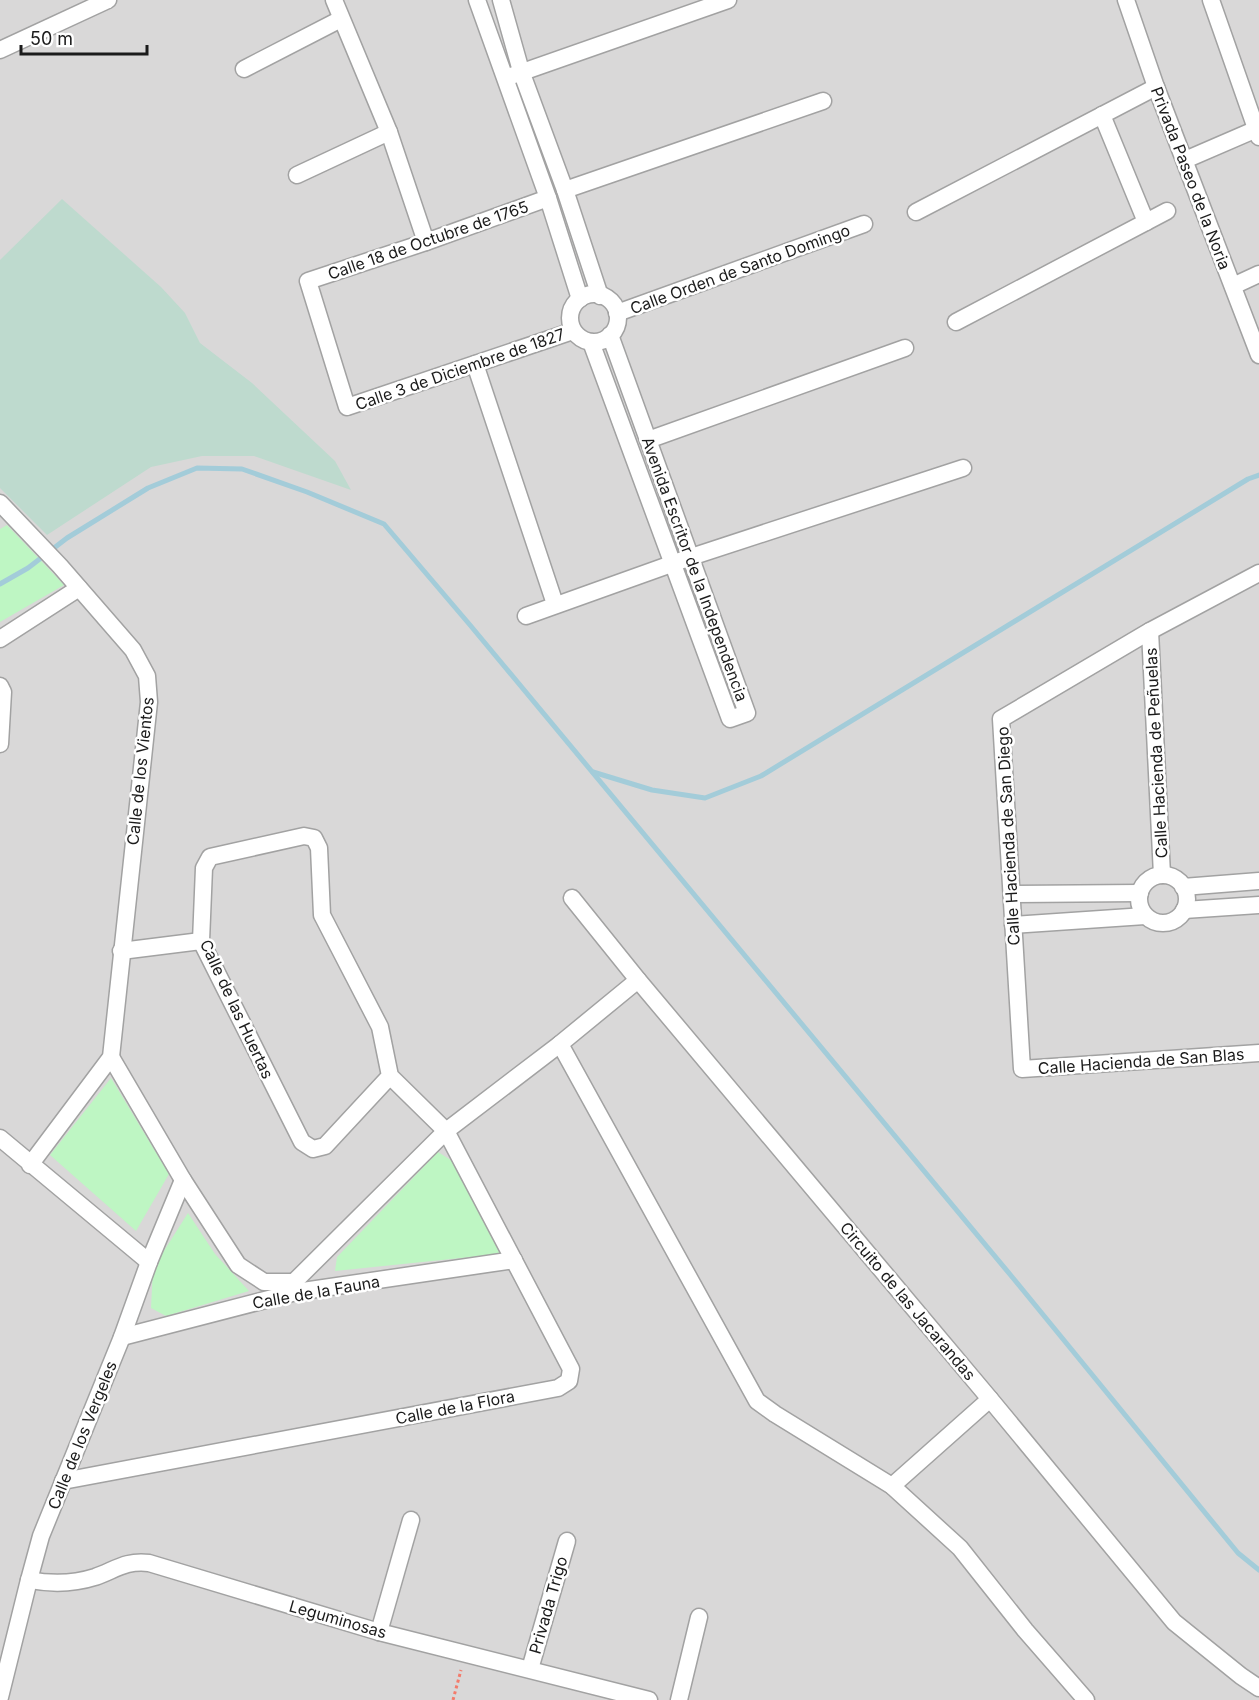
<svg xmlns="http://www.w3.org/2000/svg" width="1259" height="1700" viewBox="0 0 1259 1700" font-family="Inter,sans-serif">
	<rect width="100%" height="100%" fill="#ece9e1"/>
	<!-- residential -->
	<rect fill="#d9d8d8" x="0" y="0" width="1259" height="1700"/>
	<!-- wetland -->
	<polygon fill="#bedace" points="62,199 161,287 185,313 200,343 252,383 335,461 351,490 254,456 202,456 151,467 47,535 0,488 0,260"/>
	<!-- park -->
	<g fill="#bef6c3">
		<polygon points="7,525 64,585 0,622 0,529"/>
		<polygon points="111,1078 169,1174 136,1231 50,1155"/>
		<polygon points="438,1152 457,1164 500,1254 335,1271 337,1257"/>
		<polygon points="188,1213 215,1254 249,1291 166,1316 151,1308 153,1268"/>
	</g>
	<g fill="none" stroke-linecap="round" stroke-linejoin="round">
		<!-- stream -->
		<g stroke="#a3ccd9" stroke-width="5">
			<polyline points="0,584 28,568 67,538 148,488 197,468 242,469 307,492 384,524 470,625 1013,1278 1238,1553 1259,1570"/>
			<polyline points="593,772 652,790 705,798 761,776 1248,479 1259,475"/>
		</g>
		<!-- minor casing -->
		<g stroke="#a2a2a2" stroke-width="19">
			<g id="minor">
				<polyline points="334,0 389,132 426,242"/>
				<polyline points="477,0 548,198 580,299"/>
				<polyline points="501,0 521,71 565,190 600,296"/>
				<polyline points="1126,0 1156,87 1259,355"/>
				<polyline points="1211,0 1259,137"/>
				<polyline points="0,50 108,0"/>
				<polyline points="244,69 341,19"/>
				<polyline points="511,76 728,0"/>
				<polyline points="1102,115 1146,222"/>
				<polyline points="1185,160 1259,128"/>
				<polyline points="297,175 389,132"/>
				<polyline points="565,190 823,101"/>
				<polyline points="548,198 426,242 308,281 347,407 573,331"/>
				<polyline points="916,212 1156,87"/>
				<polyline points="1233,286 1259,274"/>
				<circle cx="594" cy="318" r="24"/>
				<polyline points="617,313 864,224"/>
				<polyline points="956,322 1167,211"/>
				<polyline points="591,342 730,719 747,713 610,335"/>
				<polyline points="475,364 555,604"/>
				<polyline points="648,440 905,348"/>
				<polyline points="0,503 60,566 133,650 147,676 149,702 111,1057 30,1165"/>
				<polyline points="1259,573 1150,631 1001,719 1022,1069 1259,1053"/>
				<polyline points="526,616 691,557 963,468"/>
				<polyline points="1150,631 1162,875"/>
				<polyline points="0,639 79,588"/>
				<polyline points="0,686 3,692 0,744"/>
				<circle cx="1163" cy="899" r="24"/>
				<polyline points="1183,887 1259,881"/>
				<polyline points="1012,894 1140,893"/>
				<polyline points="572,898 638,980 990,1399 1174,1622 1241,1676 1259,1688"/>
				<polyline points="1184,910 1259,905"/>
				<polyline points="1013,925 1145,916"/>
				<polyline points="121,951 201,941"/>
				<polyline points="560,1044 757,1401 775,1414 892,1486 960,1548 1025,1630 1086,1700"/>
				<polyline points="111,1057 183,1180 238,1265 264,1282 294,1282"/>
				<polyline points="0,1138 149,1262"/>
				<polyline points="294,1282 446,1131 560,1044 638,980"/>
				<polyline points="122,1337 296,1292 514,1260"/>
				<polyline points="63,1481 558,1388 569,1381 571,1369 446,1131 390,1076 380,1027 322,915 319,848 314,838 304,836 210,857 204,868 201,941 302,1142 313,1149 325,1146 390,1076"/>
				<polyline points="892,1486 990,1399"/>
				<path d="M 29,1580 C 51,1584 73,1584 95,1577 C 115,1570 126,1560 149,1563 L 379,1632 L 649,1700"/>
				<polyline points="379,1632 411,1520"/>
				<polyline points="530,1669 567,1541"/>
				<polyline points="0,1697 29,1580 41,1536 122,1337 149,1262 183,1180"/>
				<polyline points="679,1700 699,1617"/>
			</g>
		</g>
		<!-- path -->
		<polyline stroke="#f37b6b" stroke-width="3" stroke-dasharray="3 3" stroke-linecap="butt" points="453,1700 461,1670"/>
		<!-- minor -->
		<use href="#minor" stroke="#fff" stroke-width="16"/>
	</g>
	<g text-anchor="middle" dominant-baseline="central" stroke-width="5" stroke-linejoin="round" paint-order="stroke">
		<!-- street labels -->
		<g font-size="16" fill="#1b1b1b" stroke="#fff">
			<text transform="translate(1191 178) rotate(69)">Privada Paseo de la Noria</text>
			<text transform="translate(428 240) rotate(-19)">Calle 18 de Octubre de 1765</text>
			<text transform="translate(740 269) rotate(-20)">Calle Orden de Santo Domingo</text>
			<text transform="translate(460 369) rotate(-19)">Calle 3 de Diciembre de 1827</text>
			<text transform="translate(695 569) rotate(70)">Avenida Escritor de la Independencia</text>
			<text transform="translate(1156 753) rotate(-93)">Calle Hacienda de Peñuelas</text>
			<text transform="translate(140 771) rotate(-84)">Calle de los Vientos</text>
			<text transform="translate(1008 836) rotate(-93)">Calle Hacienda de San Diego</text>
			<text transform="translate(237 1009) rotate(65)">Calle de las Huertas</text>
			<text transform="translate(1141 1061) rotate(-4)">Calle Hacienda de San Blas</text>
			<text transform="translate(316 1292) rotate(-10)">Calle de la Fauna</text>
			<text transform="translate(908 1301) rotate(50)">Circuito de las Jacarandas</text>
			<text transform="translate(455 1407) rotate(-11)">Calle de la Flora</text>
			<text transform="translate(82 1435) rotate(-68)">Calle de los Vergeles</text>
			<text transform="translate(548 1605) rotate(-74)">Privada Trigo</text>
			<text transform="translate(338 1619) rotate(16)">Leguminosas</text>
		</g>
	</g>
	<!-- scale -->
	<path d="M21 45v9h126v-9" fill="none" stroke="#1b1b1b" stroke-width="3"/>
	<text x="30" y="45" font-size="18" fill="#1b1b1b" stroke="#ffffff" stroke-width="4.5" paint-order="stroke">50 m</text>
</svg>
